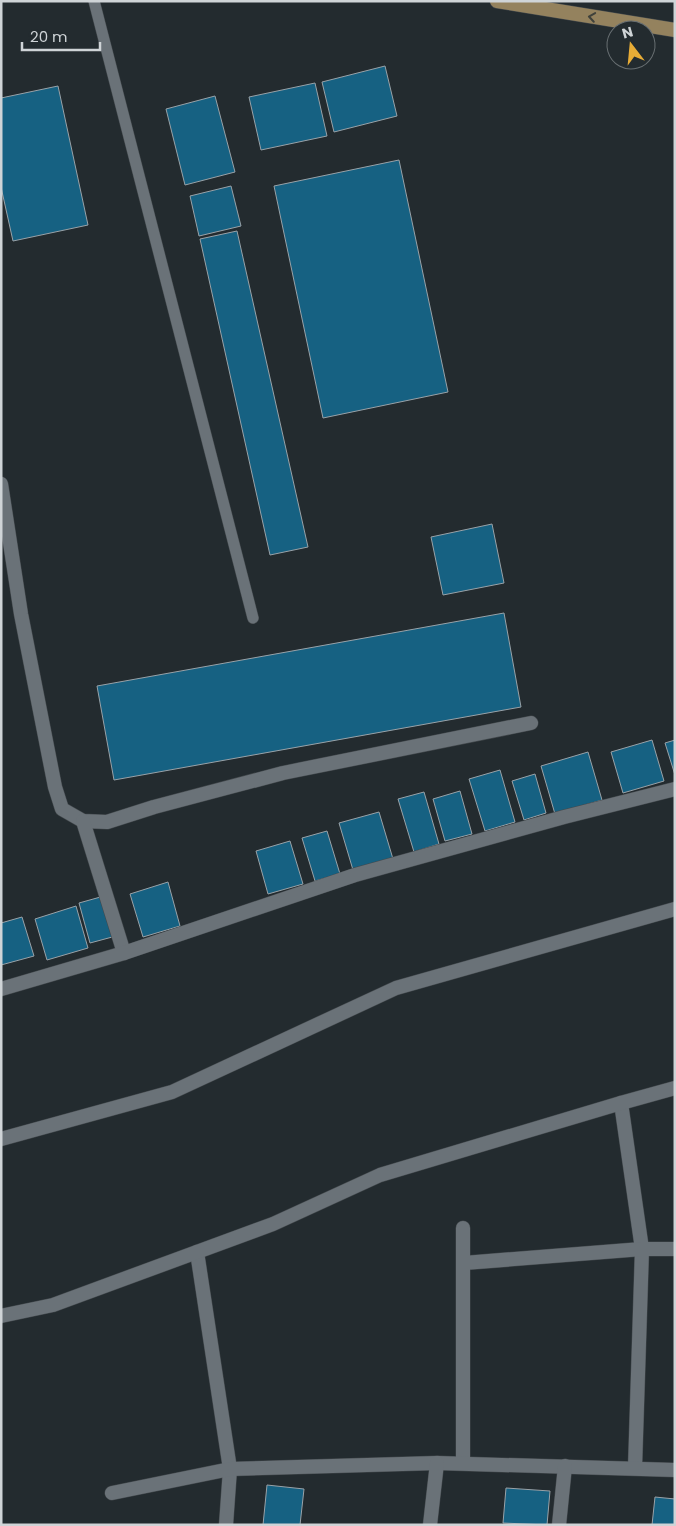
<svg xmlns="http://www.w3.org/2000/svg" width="676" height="1526" viewBox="0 0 676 1526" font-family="Poppins,sans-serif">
	<rect width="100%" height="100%" fill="#232b2f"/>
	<!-- building -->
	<g fill="#166182" stroke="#99a2a8">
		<polygon points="385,66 397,116 334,132 322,82"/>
		<polygon points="315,83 327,136 261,150 249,97"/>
		<polygon points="58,86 88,225 13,241 1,187 1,98"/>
		<polygon points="215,96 235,172 185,185 166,109"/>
		<polygon points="399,160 448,392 323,418 274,186"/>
		<polygon points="231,186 241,226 199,236 190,196"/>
		<polygon points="237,231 308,547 270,555 200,239"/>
		<polygon points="492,524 504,583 443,595 431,537"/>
		<polygon points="504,613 521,707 114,780 97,686"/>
		<polygon points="652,740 664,781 623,793 611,752"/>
		<polygon points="675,740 675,775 665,743"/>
		<polygon points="588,752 602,800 555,814 541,766"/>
		<polygon points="500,770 515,822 485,831 469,779"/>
		<polygon points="535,774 546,813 524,820 512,781"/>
		<polygon points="460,791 472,834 445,841 433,799"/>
		<polygon points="424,792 439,844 414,852 398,799"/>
		<polygon points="379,812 393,859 353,870 339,823"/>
		<polygon points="327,831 340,874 315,881 302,838"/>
		<polygon points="290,841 303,884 268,894 256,851"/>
		<polygon points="168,882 180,926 143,937 130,894"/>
		<polygon points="104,896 116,936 90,943 79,903"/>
		<polygon points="76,906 88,948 47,960 35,919"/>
		<polygon points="22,917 34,956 1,965 1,923"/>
		<polygon points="267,1485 304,1489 300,1525 263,1525"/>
		<polygon points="506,1488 550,1491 547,1525 503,1523"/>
		<polygon points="655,1497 675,1499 675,1525 652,1525"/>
	</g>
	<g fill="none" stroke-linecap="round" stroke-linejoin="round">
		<!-- service casing -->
		<g stroke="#43494d" stroke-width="12">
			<polyline id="service" points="94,1 253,618"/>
		</g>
		<!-- minor casing -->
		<g stroke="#43494d" stroke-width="15">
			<g id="minor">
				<polyline points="1,484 21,614 55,787 62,809 83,821 107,822 154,807 283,773 531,723"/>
				<polyline points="83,821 124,953"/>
				<polyline points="1,989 124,953 355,875 564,817 675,789"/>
				<polyline points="621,1103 642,1249 635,1468"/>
				<polyline points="1,1139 172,1092 396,988 675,909"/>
				<polyline points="197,1252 230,1469 226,1525"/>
				<polyline points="464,1263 642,1249 675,1249"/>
				<polyline points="1,1316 53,1305 273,1224 380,1175 621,1103 675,1088"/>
				<polyline points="463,1463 463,1228"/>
				<polyline points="112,1493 230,1469 437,1463 675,1470"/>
				<polyline points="430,1525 437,1463"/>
				<polyline points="559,1525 565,1466"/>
			</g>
		</g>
		<!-- primary casing -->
		<g stroke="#43494d" stroke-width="15">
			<polyline id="primary" points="497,1 675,30"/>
		</g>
		<!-- service -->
		<use href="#service" stroke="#6a7278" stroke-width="11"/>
		<!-- minor -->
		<use href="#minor" stroke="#6a7278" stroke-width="14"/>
		<!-- primary -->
		<use href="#primary" stroke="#94825e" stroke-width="14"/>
	</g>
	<!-- one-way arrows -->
	<defs><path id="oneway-chevron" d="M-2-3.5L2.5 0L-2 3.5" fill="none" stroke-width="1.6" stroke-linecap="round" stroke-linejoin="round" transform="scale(1.25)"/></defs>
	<use stroke="#3f413b" href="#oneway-chevron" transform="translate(592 17) rotate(-171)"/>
	<!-- border -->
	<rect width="676" height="1526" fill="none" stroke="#cfd4d7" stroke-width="5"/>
	<!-- north arrow -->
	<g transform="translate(631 45) rotate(344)"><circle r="24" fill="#232b2f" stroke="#686f72"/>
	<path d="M0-4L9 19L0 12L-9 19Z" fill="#e7ac36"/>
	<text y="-8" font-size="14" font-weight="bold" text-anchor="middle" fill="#cfd4d7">N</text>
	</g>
	<!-- scale -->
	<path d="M22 42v8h78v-8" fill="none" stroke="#cfd4d7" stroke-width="2.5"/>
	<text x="30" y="42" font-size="15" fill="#cfd4d7" stroke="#232b2f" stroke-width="4" paint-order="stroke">20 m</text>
</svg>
